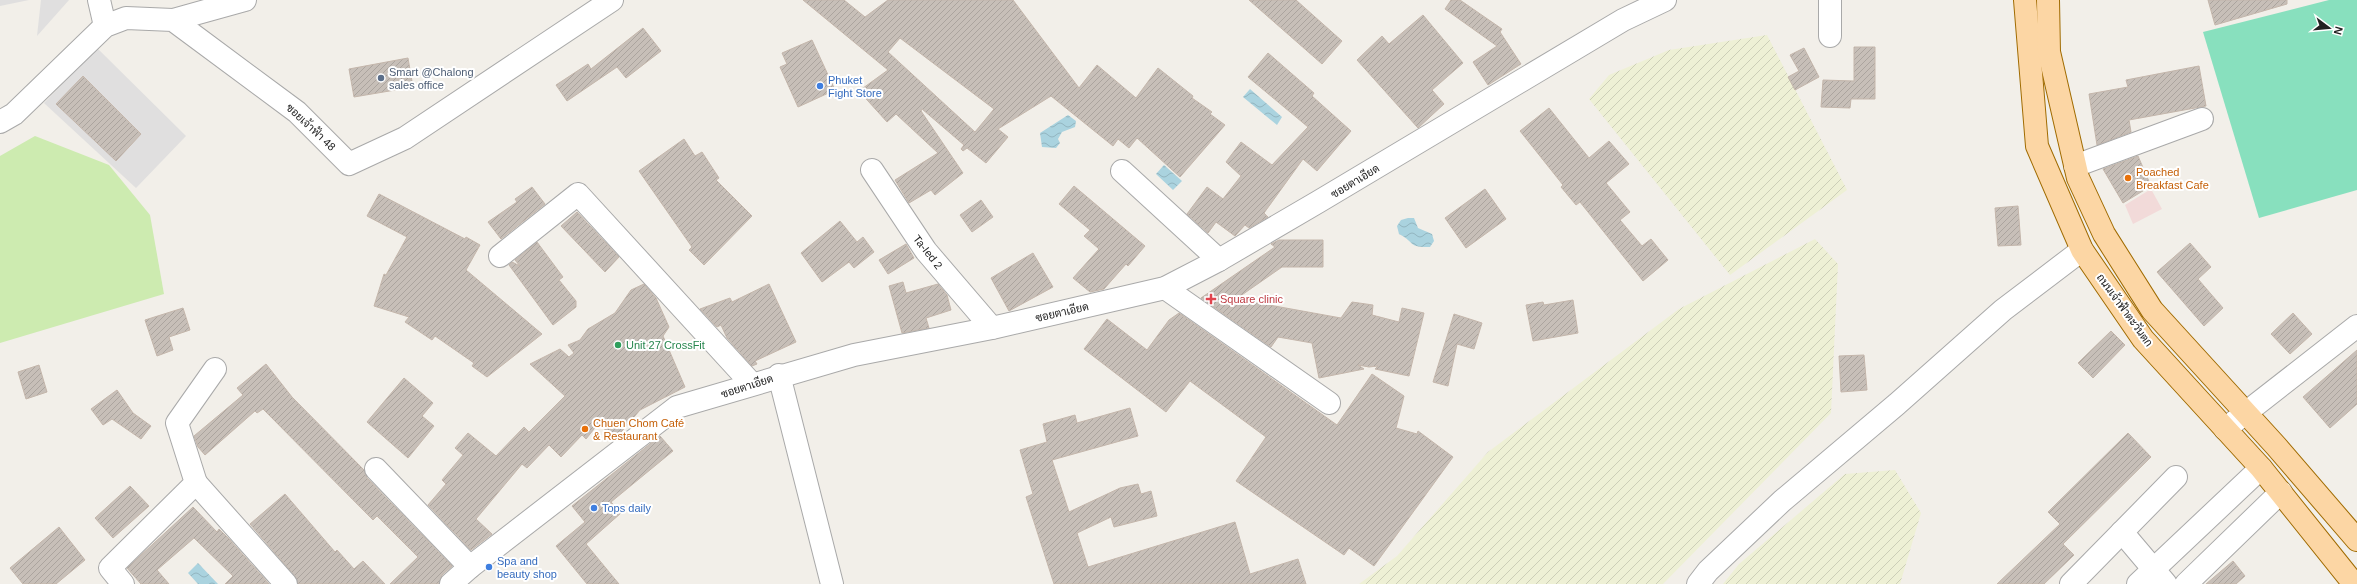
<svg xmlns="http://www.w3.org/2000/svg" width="2357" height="584" viewBox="0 0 2357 584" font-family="Helvetica,Sarabun,sans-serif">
	<defs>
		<pattern id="farmland-furrows" width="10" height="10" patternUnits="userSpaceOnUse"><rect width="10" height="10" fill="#eef0d5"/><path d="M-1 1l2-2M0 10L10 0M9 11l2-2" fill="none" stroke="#ccceb7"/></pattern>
		<pattern id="water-waves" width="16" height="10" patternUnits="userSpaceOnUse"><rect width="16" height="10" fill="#aad3df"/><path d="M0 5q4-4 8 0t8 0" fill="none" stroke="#92b5bf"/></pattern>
		<pattern id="building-hatch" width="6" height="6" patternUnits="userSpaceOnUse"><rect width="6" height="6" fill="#c7bfb8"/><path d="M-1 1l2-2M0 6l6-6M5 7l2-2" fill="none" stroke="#aba49e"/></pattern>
	</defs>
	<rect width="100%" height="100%" fill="#f2efe9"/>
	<!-- residential -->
	<g fill="#e0dfdf">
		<polygon points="0,0 29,0 0,6"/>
		<polygon points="41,0 69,0 37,36"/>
		<polygon points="97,48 186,136 136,188 44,103"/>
	</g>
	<!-- commercial -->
	<polygon fill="#f2dad9" points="2151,189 2162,209 2133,224 2125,205"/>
	<!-- farmland -->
	<g fill="url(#farmland-furrows)">
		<polygon points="1767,35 1847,190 1730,275 1589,99 1609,75 1669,50"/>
		<polygon points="1815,239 1838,264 1831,413 1663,584 1359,584 1397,556 1488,452 1679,309"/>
		<polygon points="1895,470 1921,513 1900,584 1723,584 1739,564 1845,474"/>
	</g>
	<!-- grass -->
	<polygon fill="#cdebb0" points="35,136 109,165 150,215 164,294 0,343 0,156"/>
	<!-- pitch -->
	<polygon fill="#88e0be" points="2329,0 2357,0 2357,190 2259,218 2203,32"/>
	<!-- water -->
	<g fill="url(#water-waves)">
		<polygon points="1250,89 1282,117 1277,125 1243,97"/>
		<polygon points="1068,115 1076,121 1075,127 1062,132 1058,139 1060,143 1056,148 1042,147 1040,133"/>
		<polygon points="1164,165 1182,181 1173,190 1156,174"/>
		<path d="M 1408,218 L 1414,218 L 1418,228 L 1432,234 L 1434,241 L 1430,247 C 1408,248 1414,241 1399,234 L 1397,226 L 1401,220 Z"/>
		<polygon points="198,563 218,584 198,584 188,573"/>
	</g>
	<!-- building -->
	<g fill="url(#building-hatch)" stroke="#c4b6ab" fill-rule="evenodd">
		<path d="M 803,0 L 844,0 L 865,17 L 888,0 L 1013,0 L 1079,88 L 1097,65 L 1136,98 L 1158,68 L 1193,96 L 1192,98 L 1212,112 L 1210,114 L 1225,125 L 1180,177 L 1137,138 L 1129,148 L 1118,139 L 1113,146 L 1051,96 L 998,129 L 1008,137 L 986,163 L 967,148 L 963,151 L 961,149 L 964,145 L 922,109 L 921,111 L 963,173 L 935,195 L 931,190 L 909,203 L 895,180 L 938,153 L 896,114 L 887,122 L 859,91 L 888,70 ZM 900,38 L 994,109 L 975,132 L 888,52 Z"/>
		<polygon points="1249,0 1296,0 1342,41 1322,64"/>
		<polygon points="1451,0 1460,0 1502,29 1500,32 1521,64 1488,85 1473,62 1497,46 1445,9"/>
		<polygon points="2208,0 2287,0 2287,4 2215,25"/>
		<polygon points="1423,15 1463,63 1432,90 1444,104 1418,128 1357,60 1382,36 1389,44"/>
		<polygon points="643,28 661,51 626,78 617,67 567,101 556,85 588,64 591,69"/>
		<polygon points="812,40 835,90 798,107 780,67 787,64 782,53"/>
		<polygon points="1854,47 1875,47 1875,99 1851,99 1850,108 1821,107 1823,80 1854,81"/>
		<polygon points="1804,48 1819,77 1795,90 1788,77 1799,71 1790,55"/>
		<polygon points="1268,53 1314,93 1312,96 1351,131 1317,171 1303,159 1264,213 1268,217 1249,228 1245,225 1235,236 1216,222 1208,233 1187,214 1207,187 1223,199 1241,176 1226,162 1241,142 1272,165 1308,127 1248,77"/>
		<polygon points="408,58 413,87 354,97 349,69"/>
		<polygon points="2199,66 2206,106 2129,120 2131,132 2097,145 2089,94 2128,87 2126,80"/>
		<polygon points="83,76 141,134 116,161 56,104"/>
		<polygon points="1549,108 1589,158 1609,141 1629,164 1606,183 1630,212 1620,220 1642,246 1651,239 1668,260 1643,281 1580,202 1576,205 1561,187 1563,185 1520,131"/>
		<polygon points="684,139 695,156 702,152 719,178 716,180 752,216 704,265 689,250 692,247 639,171"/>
		<polygon points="2138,156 2151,186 2123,203 2103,169"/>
		<polygon points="1074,186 1145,246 1128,266 1126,264 1104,289 1090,292 1073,278 1099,249 1084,236 1090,230 1059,204"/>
		<polygon points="532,187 545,204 501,239 488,222 517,202 515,199"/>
		<polygon points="1485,189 1506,219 1466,248 1445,218"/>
		<polygon points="379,194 465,239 466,237 480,245 466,270 542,334 487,377 472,366 474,363 435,336 432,340 405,322 409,317 374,306 384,274 386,275 407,237 367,216"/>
		<polygon points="981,200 993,217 972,232 960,215"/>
		<polygon points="2018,206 2021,245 1998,246 1995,208"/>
		<polygon points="577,212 619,257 605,272 561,226"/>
		<polygon points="840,221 857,242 863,237 874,252 854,268 849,262 822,282 801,253"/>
		<polygon points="1279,240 1323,240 1323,267 1282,267 1236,299 1341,318 1352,302 1373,305 1372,315 1399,322 1402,308 1424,313 1409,376 1375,369 1378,366 1369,367 1358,365 1364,369 1319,378 1312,343 1278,337 1271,347 1201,298 1275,247 1271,244"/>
		<polygon points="537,242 563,277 559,280 576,301 576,307 553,325 509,265 512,262 520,266 515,260"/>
		<polygon points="2190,243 2211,267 2198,279 2223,308 2204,326 2157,272"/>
		<polygon points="906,244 914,258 888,274 879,260"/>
		<polygon points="1033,253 1053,287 1009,311 991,278"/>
		<polygon points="903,282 906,293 938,284 947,295 951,310 926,318 929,328 902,333 889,286"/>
		<polygon points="644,284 656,298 669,327 663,336 685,387 640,410 616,438 598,424 586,439 582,435 561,457 549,445 527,468 522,464 476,519 492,534 471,550 428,505 446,484 442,480 463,455 455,448 468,433 496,456 524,427 529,432 565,396 530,364 560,349 569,357 574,353 568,345 580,340 588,329 615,313 631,290"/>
		<polygon points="769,284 796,342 755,361 757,364 752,366 727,338 721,325 717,327 700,309 730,298 732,302"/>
		<polygon points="1573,300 1578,333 1533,341 1526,305 1543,302 1544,305"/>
		<polygon points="183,308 190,330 169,337 173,350 157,356 145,320"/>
		<polygon points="1179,313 1337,425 1372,374 1404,396 1396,428 1417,434 1418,431 1453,457 1374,566 1349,548 1344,555 1236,481 1266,437 1190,381 1166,412 1084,349 1107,319 1147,350 1169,320"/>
		<polygon points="2293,313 2312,334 2290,354 2271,334"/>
		<polygon points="1454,314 1482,323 1474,349 1457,344 1448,386 1433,382"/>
		<polygon points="2111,331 2125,345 2093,378 2078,363"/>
		<polygon points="2357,350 2357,404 2330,428 2303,397"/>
		<polygon points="1864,355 1867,390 1841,392 1839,356"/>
		<polygon points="266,364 292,397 364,470 367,478 452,566 442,575 439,584 390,584 418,557 377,516 373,520 263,409 257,413 255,411 205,455 198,447 194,436 243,395 237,388"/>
		<polygon points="39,365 47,392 26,399 18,372"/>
		<polygon points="404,378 433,403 422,416 434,426 408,458 367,422"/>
		<polygon points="117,390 133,413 151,426 141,439 112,419 103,425 91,409"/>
		<polygon points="1130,408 1138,436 1052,460 1069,512 1120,488 1138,484 1141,494 1151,491 1157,516 1114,527 1111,517 1077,533 1088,567 1235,522 1250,574 1298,559 1306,584 1054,584 1026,497 1033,494 1020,450 1047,442 1043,424 1075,415 1077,423"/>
		<polygon points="2128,433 2151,457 2063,544 2074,555 2044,584 1997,584 2060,524 2048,512"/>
		<polygon points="660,436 673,451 611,502 621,513 586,544 619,584 587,584 556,546 585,522 572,506"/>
		<polygon points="130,486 149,506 113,538 95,518"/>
		<polygon points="285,494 335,552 337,550 354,569 363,561 385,584 298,584 295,576 250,524"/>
		<polygon points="193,507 217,532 219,529 229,539 269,584 225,584 233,576 194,538 157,570 169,584 141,584 127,568"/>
		<polygon points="59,527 85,560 56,584 23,584 10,568"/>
		<polygon points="2233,561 2245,576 2236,584 2206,584"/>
	</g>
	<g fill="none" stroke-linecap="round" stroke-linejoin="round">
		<!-- minor casing -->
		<g stroke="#a9a9a9" stroke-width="24">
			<g id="minor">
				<polyline points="99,0 105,26"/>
				<polyline points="1830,0 1830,36"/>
				<polyline points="173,20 245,0"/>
				<polyline points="0,122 14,114 105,26 126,18 173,20 297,112 349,164 405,138 612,0"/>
				<polyline points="2075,166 2202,119"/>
				<polyline points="872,170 926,251 992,328"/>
				<polyline points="1122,171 1219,260"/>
				<polyline points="500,256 578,194 752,384"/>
				<polyline points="1165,288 1329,403"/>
				<polyline points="779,375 832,584"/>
				<polyline points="2225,429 2357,326"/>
				<polyline points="376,469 470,567"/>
				<polyline points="196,483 286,584"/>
				<polyline points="2122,532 2166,584"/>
				<polyline points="123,584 110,568 196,483 177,423 215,369"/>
				<polyline points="451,584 470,567 677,407 854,355 992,328 1165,288 1219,260 1318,202 1623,20 1665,0"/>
				<polyline points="1698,584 1708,571 1782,501 1897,404 2003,310 2082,250"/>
				<polyline points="2071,584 2176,477"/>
				<polyline points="2138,584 2261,468"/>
				<polyline points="2186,584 2281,492"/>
			</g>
		</g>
		<!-- major casing -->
		<g stroke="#a06b00" stroke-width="24">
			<g id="major">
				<polyline points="2025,0 2037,146 2082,250 2143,339 2261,468 2354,584"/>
				<polyline points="2048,0 2049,52 2078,178 2104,234 2152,310 2276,446 2357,540"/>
			</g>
		</g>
		<!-- minor -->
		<use href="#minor" stroke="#fff" stroke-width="22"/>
		<!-- major -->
		<use href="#major" stroke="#fcd6a4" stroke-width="22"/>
	</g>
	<!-- markers -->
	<circle fill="#5c6f8a" stroke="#fff" stroke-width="1.5" cx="381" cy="78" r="4"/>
	<g fill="#3f7fe0" stroke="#fff" stroke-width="1.5">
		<circle cx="820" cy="86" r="4"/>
		<circle cx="594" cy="508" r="4"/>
		<circle cx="489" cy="567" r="4"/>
	</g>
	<g fill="#e8710a" stroke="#fff" stroke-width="1.5">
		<circle cx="2128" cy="178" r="4"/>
		<circle cx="585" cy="429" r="4"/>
	</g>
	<path fill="#e0444e" stroke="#fff" stroke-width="1.5" d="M1209 293h4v4h4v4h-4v4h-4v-4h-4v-4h4z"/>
	<circle fill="#2e9e5b" stroke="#fff" stroke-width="1.5" cx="618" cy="345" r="4"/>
	<g text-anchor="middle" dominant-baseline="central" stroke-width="4" stroke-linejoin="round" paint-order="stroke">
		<!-- service labels -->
		<g font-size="11" fill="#4e5e75" stroke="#fff" text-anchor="start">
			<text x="389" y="72">Smart @Chalong<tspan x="389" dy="13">sales office</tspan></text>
		</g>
		<!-- shop labels -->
		<g font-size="11" fill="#366cbe" stroke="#fff" text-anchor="start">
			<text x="828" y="80">Phuket<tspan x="828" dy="13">Fight Store</tspan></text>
			<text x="602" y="508">Tops daily</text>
			<text x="497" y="561">Spa and<tspan x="497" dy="13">beauty shop</tspan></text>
		</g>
		<!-- street labels -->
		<g font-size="11" fill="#222" stroke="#fff">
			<text transform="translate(311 127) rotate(43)">ซอยเจ้าฟ้า 48</text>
			<text transform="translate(1355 181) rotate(-31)">ซอยตาเอียด</text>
			<text transform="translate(928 252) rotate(52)">Ta-Ied 2</text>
			<text transform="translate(2125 310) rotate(54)">ถนนเจ้าฟ้าตะวันตก</text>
			<text transform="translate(1062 312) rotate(-13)">ซอยตาเอียด</text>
			<text transform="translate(747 386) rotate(-18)">ซอยตาเอียด</text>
		</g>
		<!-- food labels -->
		<g font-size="11" fill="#c56008" stroke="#fff" text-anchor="start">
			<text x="2136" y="172">Poached<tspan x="2136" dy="13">Breakfast Cafe</tspan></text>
			<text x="593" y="423">Chuen Chom Café<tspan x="593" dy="13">&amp; Restaurant</tspan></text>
		</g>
		<!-- health labels -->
		<g font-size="11" fill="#be3a42" stroke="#fff" text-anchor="start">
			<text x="1220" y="299">Square clinic</text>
		</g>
		<!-- leisure labels -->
		<g font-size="11" fill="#27864d" stroke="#fff" text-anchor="start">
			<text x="626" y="345">Unit 27 CrossFit</text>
		</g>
	</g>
	<!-- north arrow -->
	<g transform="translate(2329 28) rotate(106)" stroke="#ffffff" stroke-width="3" paint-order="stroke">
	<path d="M0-3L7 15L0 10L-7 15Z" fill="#222222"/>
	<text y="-6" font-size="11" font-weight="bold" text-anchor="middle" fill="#222222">N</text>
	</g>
</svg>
